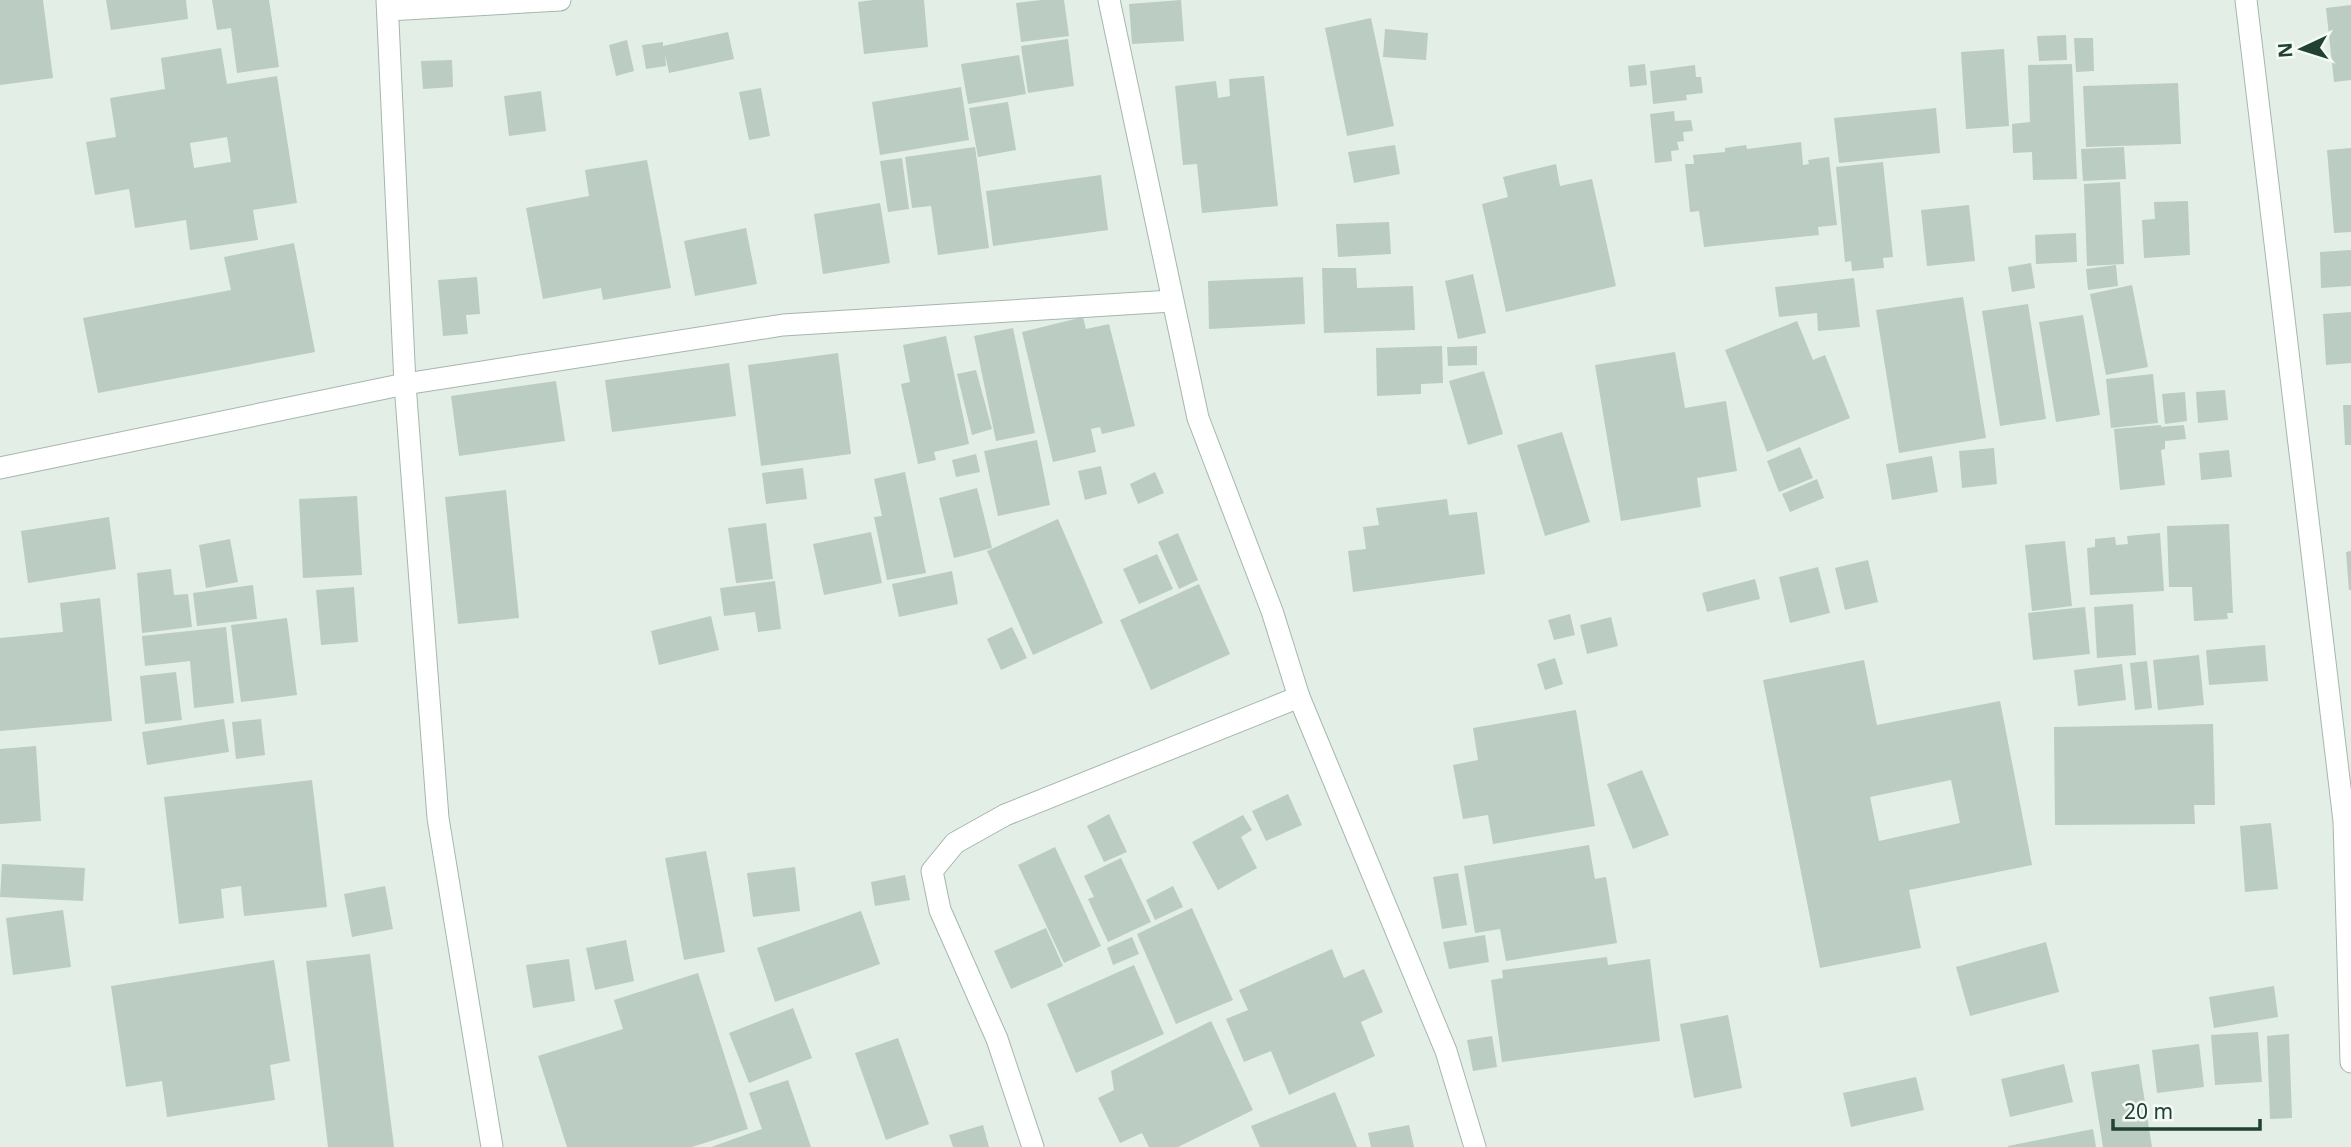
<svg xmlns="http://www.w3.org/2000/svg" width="2351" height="1147" viewBox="0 0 2351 1147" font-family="'Noto Sans',sans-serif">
	<rect width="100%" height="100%" fill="#e3eee7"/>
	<!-- building -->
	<g fill="#bbccc2" fill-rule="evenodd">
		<polygon points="0,0 43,0 53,78 0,85"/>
		<polygon points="106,0 186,0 188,19 111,30"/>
		<polygon points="212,0 269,0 279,67 237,73 231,28 217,30"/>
		<polygon points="873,0 924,0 928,47 864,54 858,2"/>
		<polygon points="1041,0 1064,0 1069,36 1021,42 1016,3"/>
		<polygon points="1181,0 1184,41 1132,44 1129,4"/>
		<polygon points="2351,5 2351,80 2334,82 2326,8"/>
		<polygon points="1371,18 1394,126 1347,136 1325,28"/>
		<polygon points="1385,29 1428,33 1426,60 1383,57"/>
		<polygon points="728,32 734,59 669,73 665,54 666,66 646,69 642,45 663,42 663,46"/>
		<polygon points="2066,35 2067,60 2039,61 2037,36"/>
		<polygon points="2074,38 2093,38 2094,71 2076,72"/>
		<polygon points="1068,39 1074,86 1028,93 1021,46"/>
		<polygon points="627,40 634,71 616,76 609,45"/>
		<path d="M 221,48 L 227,84 L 277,76 L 297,203 L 253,210 L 258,240 L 190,250 L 186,220 L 135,228 L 129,189 L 95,195 L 86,142 L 116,137 L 110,98 L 165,89 L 161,58 ZM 227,137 L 231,162 L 194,168 L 190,143 Z"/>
		<polygon points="2004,49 2009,126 1966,129 1961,52"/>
		<polygon points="1019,55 1026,94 968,104 961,64"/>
		<polygon points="452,60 453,87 423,89 421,61"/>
		<polygon points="1645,64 1647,85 1630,87 1628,66"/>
		<polygon points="2072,64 2077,179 2033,180 2032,152 2013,153 2012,124 2030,122 2028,65"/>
		<polygon points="1695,65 1696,77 1701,77 1703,93 1686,95 1687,100 1653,104 1650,71"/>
		<polygon points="1264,76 1278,206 1202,213 1197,164 1183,165 1175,86 1216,81 1218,98 1230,96 1229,79"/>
		<polygon points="2178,83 2181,144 2086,147 2083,86"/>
		<polygon points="961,87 969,140 880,155 872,102"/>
		<polygon points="761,88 770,136 749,140 739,92"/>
		<polygon points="541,91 546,131 509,136 504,96"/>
		<polygon points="1008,102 1016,150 978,157 969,108"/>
		<polygon points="1936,108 1940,153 1839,163 1834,118"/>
		<polygon points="1674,111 1675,121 1691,120 1693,131 1683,132 1684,141 1677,142 1679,150 1671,151 1672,161 1655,163 1650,114"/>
		<polygon points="1801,142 1803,165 1809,164 1808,160 1829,157 1837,225 1818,227 1819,235 1704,247 1699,211 1690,212 1685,164 1694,164 1693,155 1725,152 1725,148 1746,145 1747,149"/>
		<polygon points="1395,145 1400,174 1354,183 1348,152"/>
		<polygon points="975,147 989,248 938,255 931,206 912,208 905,157"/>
		<polygon points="2124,147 2126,179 2083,181 2081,149"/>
		<polygon points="2351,148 2351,232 2334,233 2327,150"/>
		<polygon points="902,158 909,209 888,212 880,161"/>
		<polygon points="647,160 671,288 603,300 601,288 543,299 526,208 589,196 585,170"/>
		<polygon points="1883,162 1893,257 1883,258 1884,268 1852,271 1851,261 1845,262 1836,167"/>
		<polygon points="1556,164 1560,186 1592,179 1616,286 1506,312 1482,204 1508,197 1503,177"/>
		<polygon points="1101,175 1108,230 993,246 986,191"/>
		<polygon points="2120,182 2124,264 2087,266 2084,184"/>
		<polygon points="2188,201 2190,255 2144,258 2142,220 2155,219 2154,202"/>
		<polygon points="880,203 890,263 823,274 814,214"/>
		<polygon points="1969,205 1975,261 1927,266 1921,210"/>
		<polygon points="1389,222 1391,254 1338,257 1336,224"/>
		<polygon points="746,228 757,284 695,296 684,241"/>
		<polygon points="2076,233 2077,262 2036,264 2035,235"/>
		<polygon points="294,243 315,352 98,393 83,318 231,290 224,257"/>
		<polygon points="2351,250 2351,286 2321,288 2320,252"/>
		<polygon points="2031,263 2035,288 2012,292 2008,267"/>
		<polygon points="2116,265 2118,286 2088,290 2086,269"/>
		<polygon points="1322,268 1356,268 1357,288 1413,286 1415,330 1324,333"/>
		<polygon points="1473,274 1486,333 1458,339 1445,281"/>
		<polygon points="477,277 480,314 466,315 468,334 443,336 438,280"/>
		<polygon points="1303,277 1305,324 1209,329 1208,281"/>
		<polygon points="1854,278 1860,327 1818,331 1817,313 1779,317 1775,287"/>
		<polygon points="2132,285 2148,367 2106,375 2090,294"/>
		<polygon points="1963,297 1986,438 1899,453 1876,310"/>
		<polygon points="2028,304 2046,419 2000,426 1982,311"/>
		<polygon points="2351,312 2351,363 2326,365 2323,314"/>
		<polygon points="2083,315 2100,415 2056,422 2039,322"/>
		<polygon points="1083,317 1086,329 1109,324 1135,426 1102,434 1100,427 1091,429 1096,452 1053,462 1022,332"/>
		<polygon points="1797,321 1813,360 1825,355 1850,418 1767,452 1725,350"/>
		<polygon points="1013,328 1035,433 996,441 974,336"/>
		<polygon points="946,336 969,444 934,452 936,460 918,464 901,384 910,382 903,345"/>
		<polygon points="1442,346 1443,383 1421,384 1421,394 1377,396 1376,348"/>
		<polygon points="1477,346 1477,365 1448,366 1447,347"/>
		<polygon points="1675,352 1685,408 1726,401 1737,471 1697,478 1701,507 1621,521 1595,365"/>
		<polygon points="838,353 851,454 761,466 748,365"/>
		<polygon points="729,363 736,416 612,432 605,380"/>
		<polygon points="976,370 992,429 972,435 957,374"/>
		<polygon points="1484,371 1503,434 1468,445 1449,381"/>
		<polygon points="2153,374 2158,423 2111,428 2106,379"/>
		<polygon points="556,381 565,441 459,456 451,396"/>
		<polygon points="2225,390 2228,420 2198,423 2196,392"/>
		<polygon points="2185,392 2187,421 2165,424 2162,394"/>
		<polygon points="2343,405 2351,405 2351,445 2345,445"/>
		<polygon points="2161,425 2161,427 2184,425 2186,439 2165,441 2165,449 2161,450 2165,485 2120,490 2114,429"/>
		<polygon points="1562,432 1590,522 1545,536 1517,445"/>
		<polygon points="1037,440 1050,505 998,516 984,451"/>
		<polygon points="1800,447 1813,478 1779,492 1767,461"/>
		<polygon points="1994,448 1997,484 1962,488 1959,451"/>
		<polygon points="2229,450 2232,477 2201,480 2199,453"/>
		<polygon points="976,454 980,472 956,477 952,460"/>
		<polygon points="1932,456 1938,492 1892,500 1886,464"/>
		<polygon points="1101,466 1107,494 1085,500 1078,471"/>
		<polygon points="803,468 807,499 766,504 762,473"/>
		<polygon points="905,472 926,573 887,580 874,517 882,516 874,479"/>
		<polygon points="1155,472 1164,493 1138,504 1130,484"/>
		<polygon points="1817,479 1824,498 1790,512 1782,494"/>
		<polygon points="977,488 992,548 954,558 939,498"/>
		<polygon points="506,490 519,618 458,624 445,497"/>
		<polygon points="357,496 362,575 303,578 299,499"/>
		<polygon points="1447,499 1449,515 1477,512 1485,574 1353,592 1348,551 1366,549 1363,527 1379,525 1376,508"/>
		<polygon points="109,517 116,569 28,583 21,531"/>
		<polygon points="1058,519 1103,623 1033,655 987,551"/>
		<polygon points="766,523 773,579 736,583 728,528"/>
		<polygon points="2229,524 2233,613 2227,613 2228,619 2194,621 2192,587 2169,587 2167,526"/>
		<polygon points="871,532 882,583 824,595 813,544"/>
		<polygon points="1178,533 1198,580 1179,589 1158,542"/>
		<polygon points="2160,533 2164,591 2090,595 2087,548 2095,547 2095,539 2115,537 2116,545 2128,544 2127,536"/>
		<polygon points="230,539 238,582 206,588 199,545"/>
		<polygon points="2065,541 2072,606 2032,611 2025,545"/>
		<polygon points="2351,551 2351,590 2349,590 2346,552"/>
		<polygon points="1157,554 1173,589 1139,604 1123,569"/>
		<polygon points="1868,560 1878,602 1845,610 1835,568"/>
		<polygon points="1818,567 1830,613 1790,623 1779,577"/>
		<polygon points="171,569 174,595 188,594 192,627 142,633 137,573"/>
		<polygon points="952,571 958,604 899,617 892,584"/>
		<polygon points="1755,579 1760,599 1707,612 1702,593"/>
		<polygon points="775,581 781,629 758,632 755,612 724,616 720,588"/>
		<polygon points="1199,584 1230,654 1151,690 1120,620"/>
		<polygon points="253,585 257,619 197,626 193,593"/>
		<polygon points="354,587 358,642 321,645 316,590"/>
		<polygon points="100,598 112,721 0,731 0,638 63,632 60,603"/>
		<polygon points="2133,604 2136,655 2097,658 2094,607"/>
		<polygon points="2085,607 2090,654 2033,660 2028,613"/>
		<polygon points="1570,614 1575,635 1554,640 1548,620"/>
		<polygon points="711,616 719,650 659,665 651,631"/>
		<polygon points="1611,617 1618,646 1587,654 1580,625"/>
		<polygon points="287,618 297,695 241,702 231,625"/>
		<polygon points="226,627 234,703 194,708 190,661 145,666 142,636"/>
		<polygon points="1012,627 1027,658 1001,670 987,639"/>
		<polygon points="2265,645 2268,681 2209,685 2206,650"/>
		<polygon points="2199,655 2204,705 2158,710 2153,660"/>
		<polygon points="1555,658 1563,684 1545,690 1537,664"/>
		<path d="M 1864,660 L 1877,725 L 2000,701 L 2032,865 L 1909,890 L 1921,948 L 1820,968 L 1763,680 ZM 1951,780 L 1960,823 L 1879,841 L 1870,797 Z"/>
		<polygon points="2147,661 2152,708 2135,710 2130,663"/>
		<polygon points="2122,664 2126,700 2078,706 2074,670"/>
		<polygon points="176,672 182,720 145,724 140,676"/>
		<polygon points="1576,710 1595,826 1493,844 1488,815 1463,819 1453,765 1478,760 1473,728"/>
		<polygon points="224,719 229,752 147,765 142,732"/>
		<polygon points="261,719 265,755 236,759 232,722"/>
		<polygon points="2213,724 2215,805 2194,805 2195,824 2055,825 2054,727"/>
		<polygon points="36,746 41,821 0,824 0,749"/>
		<polygon points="1642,770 1669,835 1633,849 1607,784"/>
		<polygon points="312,780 327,907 244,916 241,886 221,889 224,918 179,924 164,797"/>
		<polygon points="1288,794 1302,825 1266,841 1252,811"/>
		<polygon points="1109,814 1127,852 1104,862 1087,826"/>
		<polygon points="1243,815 1252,830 1241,837 1257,868 1218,890 1192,842"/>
		<polygon points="2271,823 2278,889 2245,892 2240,826"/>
		<polygon points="1589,845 1595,879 1606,877 1617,943 1506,961 1500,929 1475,933 1464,866"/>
		<polygon points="1055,847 1101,946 1064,963 1018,865"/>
		<polygon points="706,851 725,952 684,960 665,858"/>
		<polygon points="1121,858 1151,922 1108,942 1088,899 1094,897 1084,876"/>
		<polygon points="2,864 85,868 83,901 0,897"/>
		<polygon points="795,867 800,911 753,917 747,873"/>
		<polygon points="1458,873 1467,925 1442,929 1433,877"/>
		<polygon points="905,875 910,900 875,906 871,882"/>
		<polygon points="385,886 393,929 352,937 344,894"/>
		<polygon points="1173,886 1183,907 1155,920 1146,900"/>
		<polygon points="1192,908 1233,1000 1176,1024 1137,934"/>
		<polygon points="63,910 71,967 13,975 6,918"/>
		<polygon points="861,911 880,964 775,1002 757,948"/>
		<polygon points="1046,928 1063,966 1011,989 994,951"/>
		<polygon points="1485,935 1489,962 1449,969 1443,942"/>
		<polygon points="1132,937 1139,954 1113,965 1107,948"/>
		<polygon points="626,940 634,981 595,990 586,948"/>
		<polygon points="2046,942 2059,992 1970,1016 1956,967"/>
		<polygon points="1332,949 1344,978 1364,969 1383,1012 1361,1022 1375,1056 1289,1095 1271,1051 1244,1062 1226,1019 1248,1010 1239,990"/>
		<polygon points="370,954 394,1147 328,1147 306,961"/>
		<polygon points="1607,957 1608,965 1650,959 1660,1041 1502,1062 1491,980 1503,978 1502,970"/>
		<polygon points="569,959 575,1001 533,1008 526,965"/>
		<polygon points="274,960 290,1061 270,1065 275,1100 167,1117 162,1081 126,1087 111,986"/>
		<polygon points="1134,965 1164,1034 1076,1073 1047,1004"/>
		<polygon points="698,973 748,1129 692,1147 567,1147 538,1056 623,1029 614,1000"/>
		<polygon points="2274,986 2278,1017 2214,1028 2209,997"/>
		<polygon points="793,1008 812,1058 749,1083 729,1033"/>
		<polygon points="1728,1015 1742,1088 1694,1098 1680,1024"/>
		<polygon points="1211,1021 1253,1110 1178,1147 1149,1147 1142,1133 1120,1143 1098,1098 1114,1090 1111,1071"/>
		<polygon points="2258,1032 2262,1082 2215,1085 2211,1035"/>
		<polygon points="2289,1034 2292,1118 2270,1119 2267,1036"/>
		<polygon points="1492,1036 1497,1067 1473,1071 1467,1040"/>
		<polygon points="898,1038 929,1124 886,1140 855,1053"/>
		<polygon points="2199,1044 2204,1087 2157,1093 2152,1050"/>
		<polygon points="2064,1064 2073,1102 2010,1117 2001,1079"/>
		<polygon points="2139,1064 2152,1147 2103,1147 2091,1072"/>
		<polygon points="1916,1077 1924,1110 1851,1127 1843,1093"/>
		<polygon points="788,1080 811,1147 711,1147 762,1129 749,1093"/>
		<polygon points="1335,1092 1357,1147 1260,1147 1251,1126"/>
		<polygon points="983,1125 989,1147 953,1147 949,1135"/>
		<polygon points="1409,1125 1414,1147 1371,1147 1368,1133"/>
		<polygon points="2093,1129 2096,1147 2008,1147 2008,1146"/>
	</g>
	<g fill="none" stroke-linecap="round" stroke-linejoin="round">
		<!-- street casing -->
		<g stroke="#a5b7ad" stroke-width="23">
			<g id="street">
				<polyline points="387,0 405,384 438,818 492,1147"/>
				<polyline points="1109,0 1198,418 1272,611 1299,697 1446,1051 1475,1147"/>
				<polyline points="2246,0 2344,821 2351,1062"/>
				<polyline points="388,10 560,0"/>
				<polyline points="0,468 405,384 783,325 1172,301"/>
				<polyline points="1033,1147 997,1039 940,910 932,871 955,843 1005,815 1299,697"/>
			</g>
		</g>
		<!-- street -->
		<use href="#street" stroke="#fff" stroke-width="21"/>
	</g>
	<!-- north arrow -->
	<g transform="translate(2302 49) rotate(266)" stroke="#f4faf6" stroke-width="5" paint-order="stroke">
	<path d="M0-5L12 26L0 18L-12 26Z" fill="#214233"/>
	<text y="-10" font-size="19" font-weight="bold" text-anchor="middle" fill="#214233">N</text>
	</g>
	<!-- scale -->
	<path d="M2113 1119v10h147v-10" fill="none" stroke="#214233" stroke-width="3.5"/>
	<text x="2124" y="1119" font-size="21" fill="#214233" stroke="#f4faf6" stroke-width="5" paint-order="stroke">20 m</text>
</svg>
